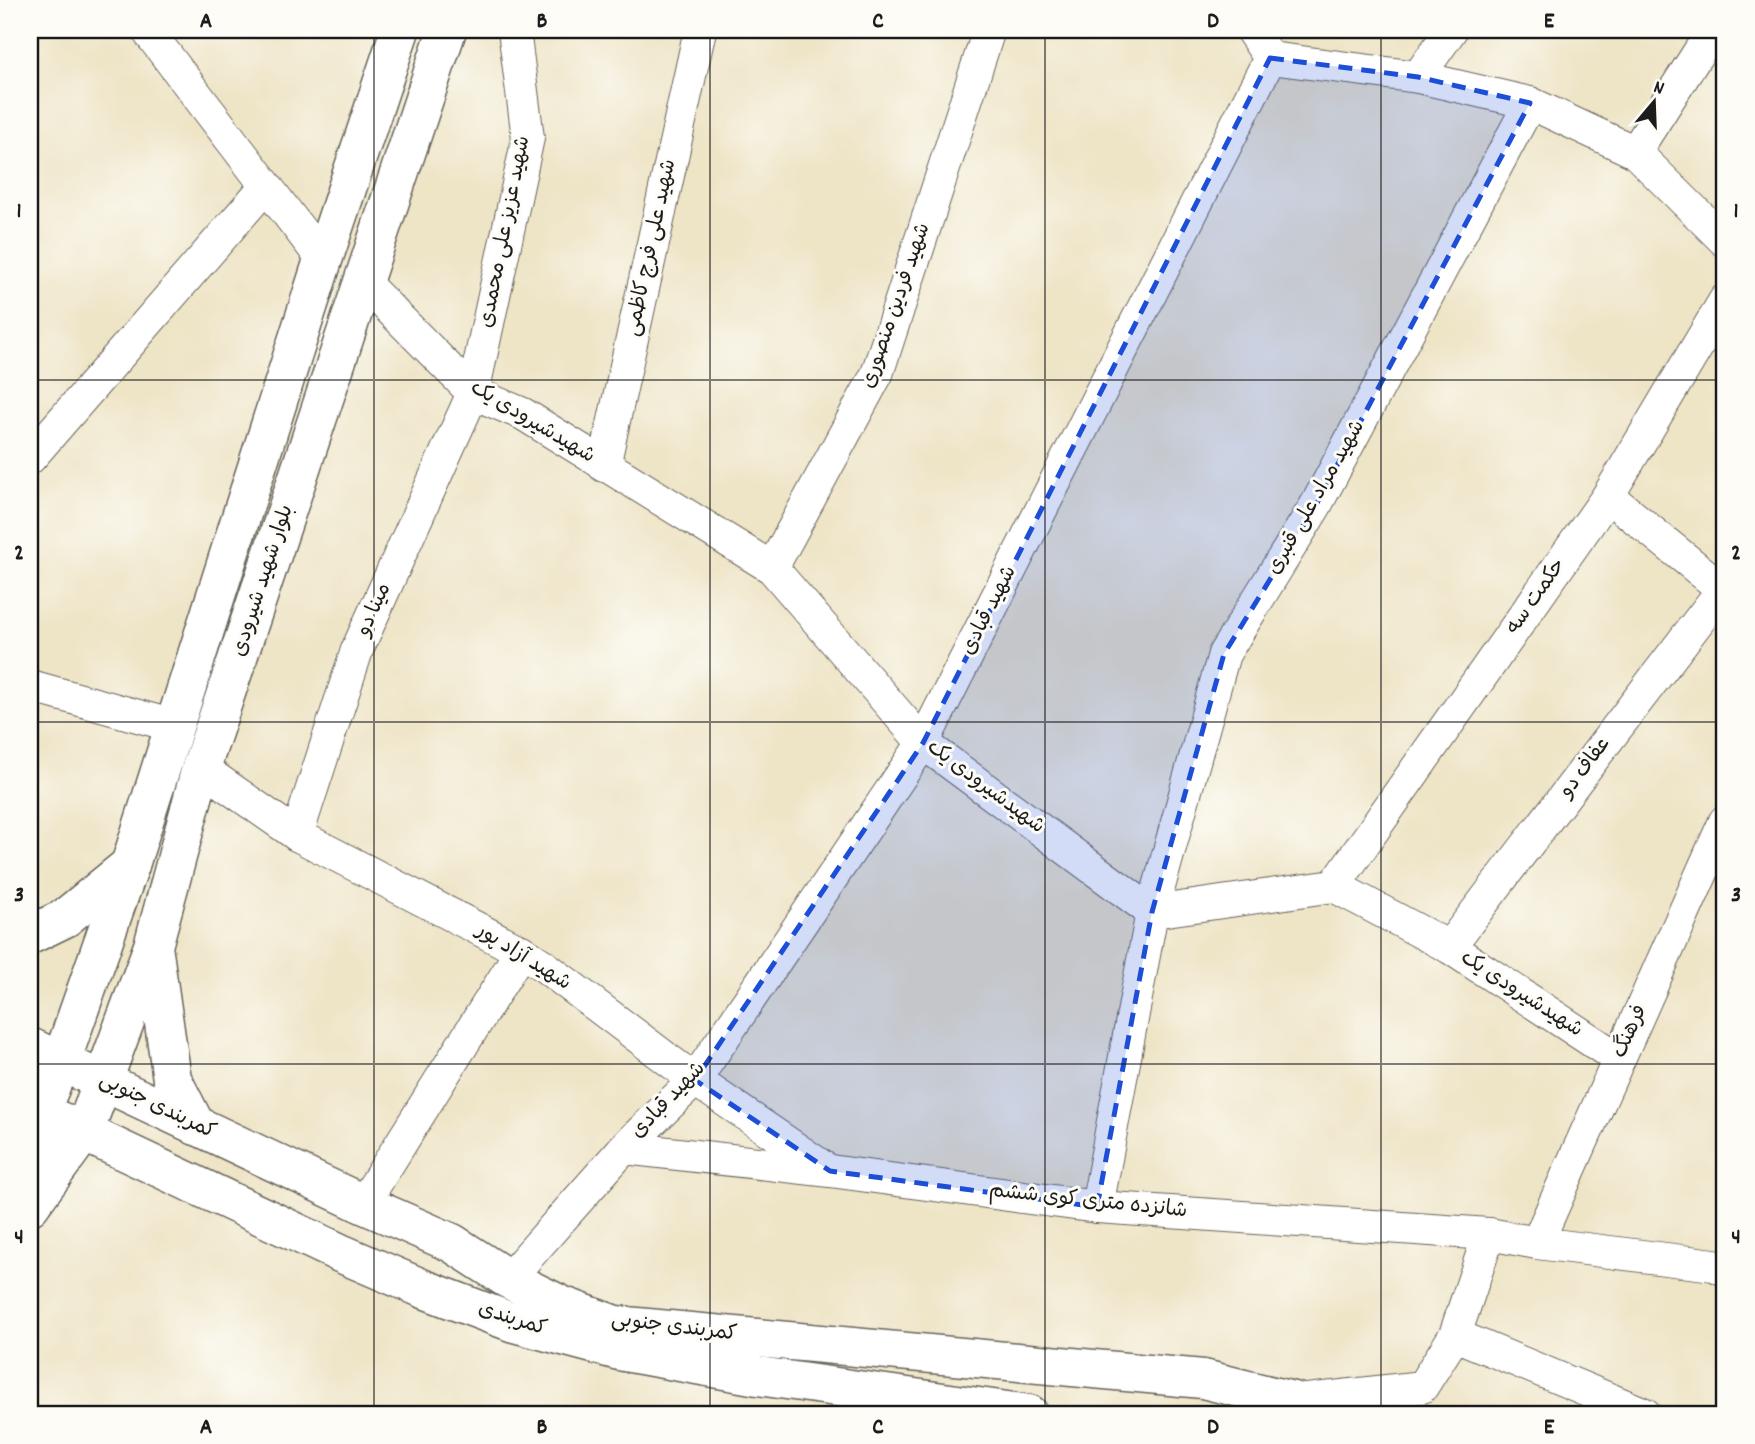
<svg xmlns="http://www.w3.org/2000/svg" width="1755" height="1444" viewBox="0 0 1755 1444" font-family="Dekko,'Playpen Sans Arabic',sans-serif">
	<rect width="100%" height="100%" fill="#fdfcf7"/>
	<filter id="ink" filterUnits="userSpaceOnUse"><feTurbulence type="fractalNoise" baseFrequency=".0143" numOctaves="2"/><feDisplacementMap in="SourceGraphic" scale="14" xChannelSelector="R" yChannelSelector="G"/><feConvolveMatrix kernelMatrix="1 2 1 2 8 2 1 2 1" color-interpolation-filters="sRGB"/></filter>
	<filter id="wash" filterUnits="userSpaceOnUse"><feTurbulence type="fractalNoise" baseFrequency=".00686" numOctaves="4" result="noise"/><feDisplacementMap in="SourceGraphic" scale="28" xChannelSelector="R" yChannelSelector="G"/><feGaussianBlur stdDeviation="1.57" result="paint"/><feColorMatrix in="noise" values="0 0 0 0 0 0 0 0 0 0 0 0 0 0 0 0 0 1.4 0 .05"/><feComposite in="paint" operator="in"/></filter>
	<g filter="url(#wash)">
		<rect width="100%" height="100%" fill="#eee4c6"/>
	</g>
	<g filter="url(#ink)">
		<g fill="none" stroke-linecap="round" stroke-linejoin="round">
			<!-- street casing -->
			<g stroke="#666258" stroke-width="34">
				<g id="street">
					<polyline points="147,30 323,260"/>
					<polyline points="1270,58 1418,77 1451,30"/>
					<polyline points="1418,77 1530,103 1635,152 1725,241"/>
					<polyline points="1635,152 1713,30"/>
					<polyline points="363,282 473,393 523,414 772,568 923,743 1152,912 1334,886 1449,947 1619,1059"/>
					<polyline points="30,458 266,186"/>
					<polyline points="604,466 700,30"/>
					<polyline points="1608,496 1725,591"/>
					<polyline points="772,568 877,374 989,30"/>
					<polyline points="30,686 174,726"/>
					<polyline points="201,768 297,835 521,951 544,966 695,1080 826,1169"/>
					<polyline points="297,835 357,650 473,393 528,138 514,30"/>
					<polyline points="1334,886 1608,496 1725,300"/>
					<polyline points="1449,947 1723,589"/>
					<polyline points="624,1148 695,1080 923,743 1270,58 1251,30"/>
					<polyline points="363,1204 521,951"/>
					<polyline points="1097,1207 1152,912 1224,654 1316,505 1530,103"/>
					<polyline points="1537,1243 1725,821"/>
					<polyline points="508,1279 624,1148 830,1171 1097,1207 1489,1234 1537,1243 1714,1265 1725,1270"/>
					<polyline points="1455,1335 1645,1414"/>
					<polyline points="1298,1401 1422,1387 1455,1335 1489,1234"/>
				</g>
			</g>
			<!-- secondary casing -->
			<g stroke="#666258" stroke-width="41">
				<g id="secondary">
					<polyline points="30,935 65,918 130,865"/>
					<polyline points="154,953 172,1079 196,1126"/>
					<polyline points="30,1047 363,1204 452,1243 508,1279 561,1305 615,1325 1203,1379 1297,1402 1331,1414"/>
					<polyline points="60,1121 340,1253 424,1289 514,1323 619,1351 758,1376 1029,1414"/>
					<polyline points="31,1204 40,1112 61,1062 130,865 323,260 400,30"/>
					<polyline points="30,1206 84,1132 153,946 201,768 447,30"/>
				</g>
			</g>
			<!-- street -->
			<use href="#street" stroke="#fff" stroke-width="32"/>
			<!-- secondary -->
			<use href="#secondary" stroke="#fff" stroke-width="38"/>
		</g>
	</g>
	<!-- marked area -->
	<path fill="#1d4ed8" fill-opacity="0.2" stroke="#1d4ed8" stroke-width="5" stroke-dasharray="14 9" stroke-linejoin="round" d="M 1270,58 L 1418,77 L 1530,103 L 1316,505 L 1224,654 L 1152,912 L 1097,1207 L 830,1171 L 695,1080 L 923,743 Z"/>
	<!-- grid -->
	<path fill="none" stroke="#1c1c1c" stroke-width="2" stroke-opacity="0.55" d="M 374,30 L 374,1414M 710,30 L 710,1414M 1045,30 L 1045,1414M 1381,30 L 1381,1414M 30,380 L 1725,380M 30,722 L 1725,722M 30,1064 L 1725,1064"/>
	<g text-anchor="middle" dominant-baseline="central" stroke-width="6" stroke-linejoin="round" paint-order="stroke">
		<!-- street labels -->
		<g font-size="21" fill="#1c1c1c" stroke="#fdfcf7">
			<text transform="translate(506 232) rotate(-79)">شهید عزیز علی محمدی</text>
			<text transform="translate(652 248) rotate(-78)">شهید علی فرج کاظمی</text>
			<text transform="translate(897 306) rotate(-71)">شهید فردین منصوری</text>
			<text transform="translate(532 423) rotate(31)">شهیدشیرودی یک</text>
			<text transform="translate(1317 498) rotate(-60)">شهید مراد علی قنبری</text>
			<text transform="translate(264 581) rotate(-72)">بلوار شهید شیرودی</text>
			<text transform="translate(1537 597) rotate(-55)">حکمت سه</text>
			<text transform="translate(375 610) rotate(-66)">مینا دو</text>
			<text transform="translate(990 611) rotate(-63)">شهید قبادی</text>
			<text transform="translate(1586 768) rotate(-53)">عفاف دو</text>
			<text transform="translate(985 788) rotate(37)">شهیدشیرودی یک</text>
			<text transform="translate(523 958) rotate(32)">شهید آزاد پور</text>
			<text transform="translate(1521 995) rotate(33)">شهیدشیرودی یک</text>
			<text transform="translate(1631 1032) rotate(-66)">فرهنگ</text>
			<text transform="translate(669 1101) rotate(-46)">شهید قبادی</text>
			<text transform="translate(157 1107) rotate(26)">کمربندی جنوبی</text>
			<text transform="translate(1088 1202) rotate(6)">شانزده متری کوی ششم</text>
			<text transform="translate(512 1320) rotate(18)">کمربندی</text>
			<text transform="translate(674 1328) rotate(7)">کمربندی جنوبی</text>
		</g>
	</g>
	<!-- margin -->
	<rect width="1755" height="1444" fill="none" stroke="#fdfcf7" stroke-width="77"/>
	<!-- north arrow -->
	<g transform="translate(1654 102) rotate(19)" stroke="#fdfcf7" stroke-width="5" paint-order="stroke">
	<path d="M0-5L12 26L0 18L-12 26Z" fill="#1c1c1c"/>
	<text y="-10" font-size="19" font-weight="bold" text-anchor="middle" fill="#1c1c1c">N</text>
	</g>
	<rect x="38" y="38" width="1678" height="1368" fill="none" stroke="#1c1c1c" stroke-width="2.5"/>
	<g font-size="23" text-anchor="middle" font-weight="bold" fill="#1c1c1c">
		<text x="206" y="27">A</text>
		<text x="542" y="27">B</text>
		<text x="878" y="27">C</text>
		<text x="1213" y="27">D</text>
		<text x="1549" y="27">E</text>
		<text x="19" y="217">1</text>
		<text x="1736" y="217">1</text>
		<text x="19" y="559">2</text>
		<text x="1736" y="559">2</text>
		<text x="19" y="901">3</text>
		<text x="1736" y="901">3</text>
		<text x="19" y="1243">4</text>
		<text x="1736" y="1243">4</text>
		<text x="206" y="1433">A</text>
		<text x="542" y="1433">B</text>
		<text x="878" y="1433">C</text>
		<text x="1213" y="1433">D</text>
		<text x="1549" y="1433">E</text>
	</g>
</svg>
